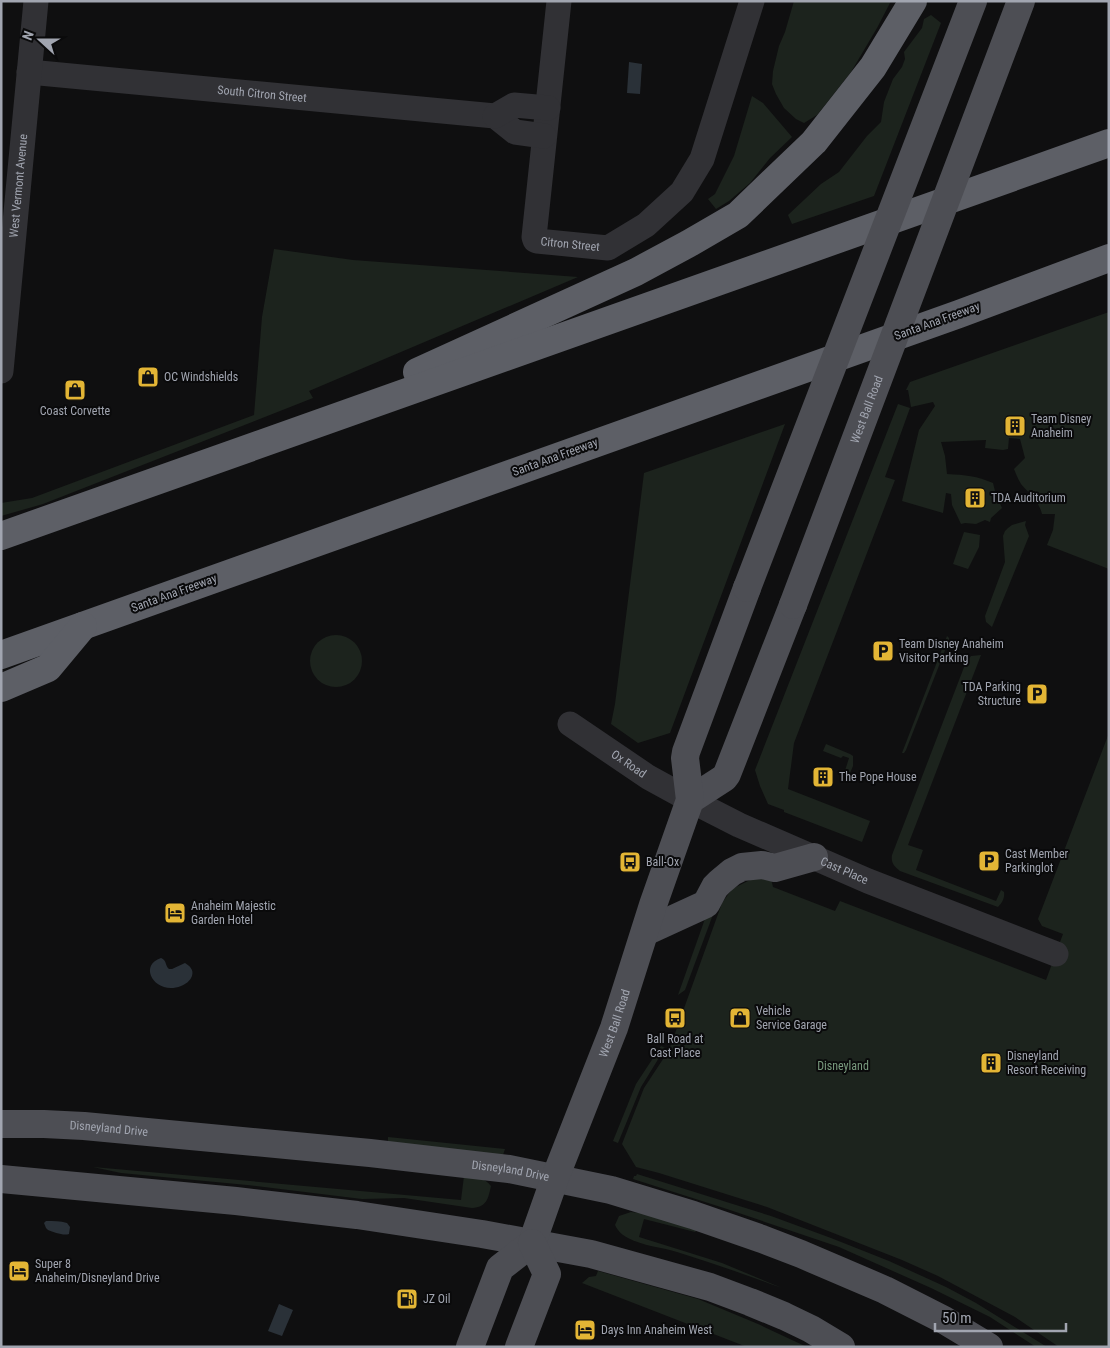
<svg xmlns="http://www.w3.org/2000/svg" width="1110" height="1348" viewBox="0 0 1110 1348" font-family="'Roboto Condensed',sans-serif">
	<rect width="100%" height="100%" fill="#0f0f10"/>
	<!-- green -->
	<g fill="#1c231d">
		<polygon points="794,1 891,1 877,28 851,72 817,115 804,123 796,119 784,108 776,94 772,84 773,71 779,46 785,32"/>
		<polygon points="931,15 941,23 874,196 792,224 788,215 821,184 839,172 867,136 881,122 884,102 893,79 902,67 905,59 904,52 922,28 924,19"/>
		<polygon points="752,96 763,103 792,137 770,158 750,183 729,201 716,209 708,199 715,194 734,156"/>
		<polygon points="274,249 353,260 578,277 309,391 313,398 43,504 1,516 1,503 32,498 254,415 262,317"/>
		<path d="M 1109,312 L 1109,569 L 1047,545 L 1053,530 L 1055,514 L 1042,514 C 1038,499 1030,495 1021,484 C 1018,479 1016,474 1014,469 L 1025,458 L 1020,439 L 1009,438 L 1008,449 L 1003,450 L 985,448 L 986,440 L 941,442 L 945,456 L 947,474 C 965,475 977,476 993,483 L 996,495 L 1002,508 L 991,518 L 990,522 L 985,520 L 976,524 L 965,523 L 961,524 L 952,505 L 951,494 L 946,493 L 943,513 L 902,501 L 919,430 L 935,406 L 933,402 L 911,407 L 908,390 L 906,390 L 910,382 Z"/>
		<polygon points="898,404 910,408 885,477 895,480 794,743 788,789 870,821 862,842 784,812 784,810 768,804 760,786 755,770"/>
		<polygon points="785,424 670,733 638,743 611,724 615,704 644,473"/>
		<polygon points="1026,521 1025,525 1029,536 992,627 986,622 985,616 1005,562 1003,536 1005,531 1008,528 1012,525"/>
		<polygon points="964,532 980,535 979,547 968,569 953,564"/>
		<circle cx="336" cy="661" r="26"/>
		<polygon points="947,636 949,638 949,640 906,750 904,753 902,753"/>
		<path d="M 981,655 L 908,845 L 923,850 L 916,870 L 996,901 L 1001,890 L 1004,892 C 1005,898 1002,903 998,907 L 900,871 C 893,866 891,862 892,855 L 966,662 L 971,656 Z"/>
		<polygon points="1109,733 1109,1347 1059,1347 1015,1317 938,1276 902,1260 767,1207 659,1173 636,1167 622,1144 644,1088 669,1050 722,903 732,889 756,877 771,879 773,887 835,911 840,901 1046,980 1063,934 1042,926 1038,919"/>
		<polygon points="826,744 850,754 853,756 853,766 848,778 843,777 849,758 843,756 841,758 823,751"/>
		<polygon points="712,899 718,901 685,990 678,995"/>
		<polygon points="661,1046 665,1048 641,1087 618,1143 613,1141 636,1084"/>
		<polygon points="388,1137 505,1149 503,1155 388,1142"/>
		<path d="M 93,1167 L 461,1200 L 464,1176 C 475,1177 484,1177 491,1186 C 488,1199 487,1207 472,1208 L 404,1198 L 362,1199 L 247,1185 L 121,1173 Z"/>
		<polygon points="637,1174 771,1216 831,1238 889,1261 946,1287 976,1303 1047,1347 1036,1347 990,1317 931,1288 839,1247 727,1209 633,1179 634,1176 636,1176"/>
		<path d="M 631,1212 L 656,1215 L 699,1228 L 695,1232 L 644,1219 L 639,1237 L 722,1263 L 782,1288 C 747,1275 712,1263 677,1252 C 661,1247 643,1246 628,1238 C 622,1235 618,1231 615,1225 L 619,1216 Z"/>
		<polygon points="598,1271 698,1299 758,1324 807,1347 747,1347 582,1283 589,1277 596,1276"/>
	</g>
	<!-- water -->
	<g fill="#2a3138">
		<polygon points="629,62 642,64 640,94 627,93"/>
		<path d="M 161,958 C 167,960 165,966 169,969 L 172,969 L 185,963 C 190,966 194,970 192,976 C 190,981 186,984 181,986 C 156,996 137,966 161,958 Z"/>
		<path d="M 46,1221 C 54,1221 60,1221 67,1223 L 70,1227 L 69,1234 C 63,1236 54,1232 48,1230 L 46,1228 L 44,1223 Z"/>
		<polygon points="279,1304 293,1310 282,1336 268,1331"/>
	</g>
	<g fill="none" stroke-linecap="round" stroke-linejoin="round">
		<!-- minor -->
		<g stroke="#313135" stroke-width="25">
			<path id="s1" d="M 559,1 L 534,237 L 535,240 L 537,241 L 608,248 L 646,225 L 682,192 L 702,159 L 752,1"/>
			<path id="s2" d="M 29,72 L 495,116 L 515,132 L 544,136"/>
			<polyline points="495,116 514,105 548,108"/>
			<path id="s3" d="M 1,371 L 36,1"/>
			<path id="s4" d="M 570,724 L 648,777 L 690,800 L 739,825 L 868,881 L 1056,954"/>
		</g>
		<!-- major -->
		<g stroke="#4d4e54" stroke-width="28">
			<polyline points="690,800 724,778 727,774 793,605"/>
			<polyline points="645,932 706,904 715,887 720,882 732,872 742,867 762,865 775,868 814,857"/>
			<path id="s5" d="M 1,1124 L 44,1124 L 84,1126 L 370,1153 L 509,1169 L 611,1190 L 693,1215 L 762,1239 L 801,1254 L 885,1290 L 944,1320 L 989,1347"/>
			<polyline points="1,1179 236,1201 357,1215 482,1234 591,1254 710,1287 750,1302 784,1316 811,1329 841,1347"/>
			<path id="s6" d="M 470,1347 L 500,1268 L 532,1243 L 555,1178 L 614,1028 L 653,905 L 690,800 L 685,758 L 686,752 L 747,588"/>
			<polyline points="519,1347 547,1274 532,1243"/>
		</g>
		<!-- highway -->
		<g stroke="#5d5f66" stroke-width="28">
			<polyline points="417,372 636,272 688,244 738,215 814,142 873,67 913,1"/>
			<polyline points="1,536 1109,143"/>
			<polyline points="1,655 959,314 1109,258"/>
			<polyline points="1,688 48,668 83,626"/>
		</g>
		<!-- major-bridge -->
		<g stroke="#4d4e54" stroke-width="28">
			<polyline points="747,588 973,1"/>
			<path id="s7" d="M 793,605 L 1021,1"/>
		</g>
	</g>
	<!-- icons -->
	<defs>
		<g id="shop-square" transform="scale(1.125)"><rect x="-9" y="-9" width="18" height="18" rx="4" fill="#e3b535" stroke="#0a0a0b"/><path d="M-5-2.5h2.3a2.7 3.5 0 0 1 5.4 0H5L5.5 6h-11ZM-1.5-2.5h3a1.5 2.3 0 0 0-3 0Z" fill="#111"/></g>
		<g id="building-square" transform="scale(1.125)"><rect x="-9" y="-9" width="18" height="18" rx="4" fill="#e3b535" stroke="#0a0a0b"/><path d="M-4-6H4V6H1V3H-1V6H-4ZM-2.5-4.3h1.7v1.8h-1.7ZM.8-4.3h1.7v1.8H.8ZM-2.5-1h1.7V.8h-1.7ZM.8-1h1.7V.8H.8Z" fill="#111"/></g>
		<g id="parking-square" transform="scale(1.125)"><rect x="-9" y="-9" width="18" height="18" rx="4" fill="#e3b535" stroke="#0a0a0b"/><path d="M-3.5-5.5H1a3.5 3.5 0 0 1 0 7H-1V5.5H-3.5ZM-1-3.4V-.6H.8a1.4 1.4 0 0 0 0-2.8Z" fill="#111"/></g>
		<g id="bus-square" transform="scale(1.125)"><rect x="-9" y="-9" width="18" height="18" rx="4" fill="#e3b535" stroke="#0a0a0b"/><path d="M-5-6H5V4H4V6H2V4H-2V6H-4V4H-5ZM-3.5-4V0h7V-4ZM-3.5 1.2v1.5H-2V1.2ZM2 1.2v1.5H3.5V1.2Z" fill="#111"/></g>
		<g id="hotel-square" transform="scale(1.125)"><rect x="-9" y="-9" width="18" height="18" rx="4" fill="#e3b535" stroke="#0a0a0b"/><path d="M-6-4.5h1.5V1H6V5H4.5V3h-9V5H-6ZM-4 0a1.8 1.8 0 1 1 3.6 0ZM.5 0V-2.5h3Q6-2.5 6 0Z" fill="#111"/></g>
		<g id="fuel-square" transform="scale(1.125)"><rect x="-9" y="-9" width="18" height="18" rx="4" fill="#e3b535" stroke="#0a0a0b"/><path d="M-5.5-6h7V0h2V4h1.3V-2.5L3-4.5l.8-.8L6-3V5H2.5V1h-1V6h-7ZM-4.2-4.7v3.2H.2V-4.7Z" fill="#111"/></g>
	</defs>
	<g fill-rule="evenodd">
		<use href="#shop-square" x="148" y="377"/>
		<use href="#shop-square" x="75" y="390"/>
		<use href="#building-square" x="1015" y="426"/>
		<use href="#building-square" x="975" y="498"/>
		<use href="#parking-square" x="883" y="651"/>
		<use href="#parking-square" x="1037" y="694"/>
		<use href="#building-square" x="823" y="777"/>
		<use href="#parking-square" x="989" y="861"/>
		<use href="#bus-square" x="630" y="862"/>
		<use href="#hotel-square" x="175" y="913"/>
		<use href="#bus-square" x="675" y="1018"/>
		<use href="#shop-square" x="740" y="1018"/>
		<use href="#building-square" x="991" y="1063"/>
		<use href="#hotel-square" x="19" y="1271"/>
		<use href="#fuel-square" x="407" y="1299"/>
		<use href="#hotel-square" x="585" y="1330"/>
	</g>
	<g text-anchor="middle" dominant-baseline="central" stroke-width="4" stroke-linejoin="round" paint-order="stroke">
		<!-- street labels -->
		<g font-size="12" fill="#a1a5b0" stroke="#0a0a0b">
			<text stroke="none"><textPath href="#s2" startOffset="234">South Citron Street</textPath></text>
			<text stroke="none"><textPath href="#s3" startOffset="186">West Vermont Avenue</textPath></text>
			<text stroke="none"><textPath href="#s1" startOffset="276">Citron Street</textPath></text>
			<text transform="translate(937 321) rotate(-20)">Santa Ana Freeway</text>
			<text stroke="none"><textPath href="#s7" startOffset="209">West Ball Road</textPath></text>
			<text transform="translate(555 457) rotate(-20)">Santa Ana Freeway</text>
			<text transform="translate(174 593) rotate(-20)">Santa Ana Freeway</text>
			<text stroke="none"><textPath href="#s4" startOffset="71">Ox Road</textPath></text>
			<text stroke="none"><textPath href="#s4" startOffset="312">Cast Place</textPath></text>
			<text stroke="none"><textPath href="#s6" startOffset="360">West Ball Road</textPath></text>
			<text stroke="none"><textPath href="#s5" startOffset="108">Disneyland Drive</textPath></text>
			<text stroke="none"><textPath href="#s5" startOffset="512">Disneyland Drive</textPath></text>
		</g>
		<!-- poi labels -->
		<g font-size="12" fill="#a1a5b0" stroke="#0a0a0b" text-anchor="start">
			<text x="164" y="377">OC Windshields</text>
			<text x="75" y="411" text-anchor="middle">Coast Corvette</text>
			<text x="1031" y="419">Team Disney<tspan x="1031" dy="14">Anaheim</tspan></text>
			<text x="991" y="498">TDA Auditorium</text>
			<text x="899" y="644">Team Disney Anaheim<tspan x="899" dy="14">Visitor Parking</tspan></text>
			<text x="1021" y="687" text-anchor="end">TDA Parking<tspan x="1021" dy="14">Structure</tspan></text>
			<text x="839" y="777">The Pope House</text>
			<text x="1005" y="854">Cast Member<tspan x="1005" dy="14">Parkinglot</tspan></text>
			<text x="646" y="862">Ball-Ox</text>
			<text x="191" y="906">Anaheim Majestic<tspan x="191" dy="14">Garden Hotel</tspan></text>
			<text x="756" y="1011">Vehicle<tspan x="756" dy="14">Service Garage</tspan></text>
			<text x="675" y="1039" text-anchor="middle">Ball Road at<tspan x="675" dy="14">Cast Place</tspan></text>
			<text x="1007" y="1056">Disneyland<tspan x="1007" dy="14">Resort Receiving</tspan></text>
			<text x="35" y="1264">Super 8<tspan x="35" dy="14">Anaheim/Disneyland Drive</tspan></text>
			<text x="423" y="1299">JZ Oil</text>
			<text x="601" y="1330">Days Inn Anaheim West</text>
		</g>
		<!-- park labels -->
		<g font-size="12" fill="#799a7e" stroke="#0a0a0b">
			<text x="843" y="1066">Disneyland</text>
		</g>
	</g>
	<!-- border -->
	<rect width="1110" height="1348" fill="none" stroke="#a1a5b0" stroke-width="5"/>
	<!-- north arrow -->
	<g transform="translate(40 40) rotate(291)" stroke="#0a0a0b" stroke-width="4" paint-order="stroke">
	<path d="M0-4L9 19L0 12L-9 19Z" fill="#a1a5b0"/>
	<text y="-8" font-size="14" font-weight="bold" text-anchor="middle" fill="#a1a5b0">N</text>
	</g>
	<!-- scale -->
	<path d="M935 1323v8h131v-8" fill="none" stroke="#a1a5b0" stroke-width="2.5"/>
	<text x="942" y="1323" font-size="15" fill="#a1a5b0" stroke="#0a0a0b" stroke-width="4" paint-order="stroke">50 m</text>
</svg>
